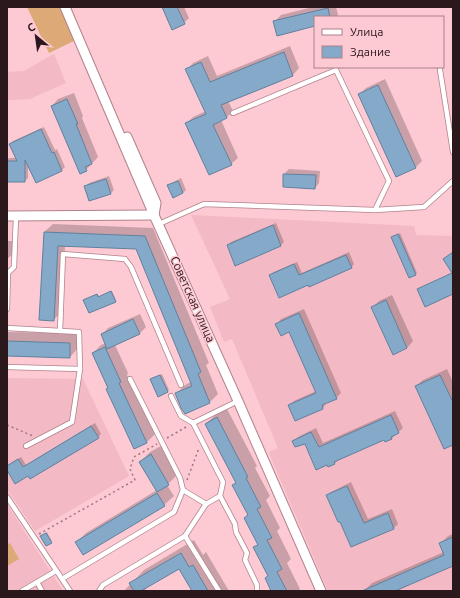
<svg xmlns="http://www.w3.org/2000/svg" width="460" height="598" viewBox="0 0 460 598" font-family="Ubuntu,sans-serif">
	<rect width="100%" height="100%" fill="#fdc9d3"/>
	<!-- built -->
	<g fill="#f3b9c4">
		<polygon points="54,54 66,83 30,99 7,100 7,72 24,71"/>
		<polygon points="191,215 414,226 416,235 453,236 453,591 328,591 273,463 269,452 278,448 232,339 224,342 210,307 230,299"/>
		<polygon points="7,378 83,379 129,476 35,531 7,489"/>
		<polygon points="7,504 63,591 7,591"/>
	</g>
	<!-- green -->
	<g fill="#da7">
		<polygon points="27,7 61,7 76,40 49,53"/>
		<polygon points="10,543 19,559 7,566 7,545"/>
	</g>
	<!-- shadow -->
	<g fill="#0003">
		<polygon points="163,7 184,7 189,18 184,23"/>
		<polygon points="313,7 336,7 338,15 336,17 315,17 315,25 275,21 281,15"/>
		<polygon points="290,46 299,68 293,75 228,101 233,111 226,118 221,120 238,158 231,164 187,123 193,117 206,111 187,70 193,63 208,56 217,76"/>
		<polygon points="385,79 422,161 416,167 360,94 366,88"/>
		<polygon points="74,93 83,116 82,118 98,157 86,170 52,106 58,99"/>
		<polygon points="44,127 55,150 57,149 65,167 62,170 36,182 28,164 28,178 25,181 7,181 7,160 9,158 16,158 10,144 13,141"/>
		<polygon points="289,169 320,171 319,183 315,188 284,174"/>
		<polygon points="109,176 114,190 111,193 86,186 89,183"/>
		<polygon points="181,178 186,190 183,193 173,197 168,186 172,183"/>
		<polygon points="276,223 284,242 281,245 236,264 228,245 231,242"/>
		<polygon points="53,224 153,228 209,363 206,365 218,394 210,402 185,412 176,394 185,385 191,382 136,248 65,245 62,312 53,320 40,319 44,232"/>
		<polygon points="400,233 417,273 409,277 392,237"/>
		<polygon points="7,241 13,241 13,254 7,259"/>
		<polygon points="349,252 354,264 351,268 309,284 271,275 274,272 297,262 302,273"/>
		<polygon points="112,291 116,300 115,301 86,299 98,294 99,297"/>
		<polygon points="392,295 413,341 407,348 373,307 379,301"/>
		<polygon points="304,309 341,393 336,398 327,402 323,408 289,405 294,401 316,391 290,331 277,324 281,319"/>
		<polygon points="140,314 146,327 140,333 115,345 128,373 127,375 155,434 147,442 134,448 93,353 101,345 106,343 102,335 108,328"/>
		<polygon points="7,332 80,333 79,347 70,357 7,355"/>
		<polygon points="447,369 453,382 453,444 416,386 423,380"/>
		<polygon points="162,374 169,390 159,395 152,378"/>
		<polygon points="227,409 257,466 255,468 270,496 266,500 280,528 277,531 291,559 287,563 300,589 298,591 272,591 269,575 255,547 258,544 245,518 248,514 236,483 206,424 215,415"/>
		<polygon points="395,411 403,428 392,438 386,441 385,439 339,459 335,463 328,466 305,443 294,441 298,437 316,428 323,443"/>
		<polygon points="95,423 101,434 98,437 28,475 7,469 9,464 21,457 26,465"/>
		<polygon points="161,446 178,474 167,485 174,496 164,505 77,542 86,533 157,490 140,462 150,452"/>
		<polygon points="351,482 368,519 392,509 398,524 394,528 351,546 340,520 327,496 331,492"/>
		<polygon points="47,532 52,541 51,542 42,535"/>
		<polygon points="453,534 453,565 393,591 364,591 372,583 444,552 440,544 448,536"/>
		<polygon points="194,540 203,555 206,552 229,591 193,591 179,567 146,587 145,591 124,591 144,570"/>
	</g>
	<!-- building -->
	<g fill="#85a9c8" stroke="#5f819f">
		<polygon points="162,7 177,7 185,24 172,30"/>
		<polygon points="328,8 330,17 315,17 315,26 277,36 273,21"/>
		<polygon points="284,52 293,76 221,105 227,118 213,125 232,165 209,175 185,123 206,114 185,69 201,62 210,82"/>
		<polygon points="378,85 416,168 396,177 358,94"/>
		<polygon points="67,99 78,124 76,124 92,164 85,167 87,171 80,174 51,106"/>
		<polygon points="41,129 52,153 54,152 62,171 36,183 25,160 25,182 7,182 7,161 17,161 9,144"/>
		<polygon points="283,174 316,175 315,189 283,187"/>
		<polygon points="106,179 111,194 89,201 84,186"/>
		<polygon points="178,181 183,193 173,198 167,185"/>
		<polygon points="273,225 281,246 235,266 227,245"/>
		<polygon points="44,232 145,236 201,372 198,374 210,403 185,414 181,408 175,393 192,386 136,249 58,246 54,321 39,320"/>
		<polygon points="398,234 416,275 409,278 391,237"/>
		<polygon points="453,252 453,294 425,307 417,289 452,273 443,259"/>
		<polygon points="346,255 352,268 309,287 308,285 279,298 269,275 294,264 299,275"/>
		<polygon points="111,291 116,302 89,313 83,300 97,294 98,297"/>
		<polygon points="386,300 407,348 393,355 371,307"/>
		<polygon points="299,313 337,399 322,405 323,409 295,421 288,405 316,393 289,332 281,336 275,324"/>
		<polygon points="133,319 140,334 107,349 101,334"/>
		<polygon points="7,341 70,343 70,358 7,356"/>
		<polygon points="105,347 121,382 119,383 147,443 134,449 106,389 108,388 92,353"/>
		<polygon points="160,375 168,392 158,397 150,379"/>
		<polygon points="440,375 453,402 453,445 444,449 415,386"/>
		<polygon points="391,415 399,433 391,437 392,439 385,442 384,440 334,462 335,464 328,467 327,465 316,470 305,444 295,447 292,441 311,432 319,447"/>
		<polygon points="217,417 248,477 246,478 261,507 257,509 272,538 267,540 282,569 277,572 287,591 271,591 265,578 268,576 253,547 258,545 244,518 248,515 232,485 236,483 205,424"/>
		<polygon points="91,426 99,438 30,479 28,476 15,484 7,470 7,466 18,459 23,467"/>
		<polygon points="151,454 169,485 157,492 139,462"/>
		<polygon points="347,486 364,523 388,513 394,529 351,547 340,522 338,522 326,495"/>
		<polygon points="157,493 165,506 83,555 75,542"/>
		<polygon points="46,533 52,543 46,546 40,536"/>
		<polygon points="453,537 453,566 395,591 362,591 444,555 439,543"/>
		<polygon points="181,553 189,567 193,565 208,591 192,591 179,569 141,591 134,591 129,583"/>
	</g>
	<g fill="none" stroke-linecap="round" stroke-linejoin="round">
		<!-- service casing -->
		<g stroke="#b1828b" stroke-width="6">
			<g id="service">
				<polyline points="440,70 453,152"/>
				<polyline points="233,113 336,70 389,181 375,210"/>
				<polyline points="159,224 204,204 375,210 424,207 453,181"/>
				<polyline points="7,309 8,273 14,267 16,217"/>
				<polyline points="7,328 79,332 80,369 72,422 26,446"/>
				<polyline points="60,331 63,254 125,259 131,267 181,385"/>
				<polyline points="7,367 80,369"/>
				<polyline points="171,396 181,416 193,423"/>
				<polyline points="238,401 193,423 223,482 220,496 235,524 236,532 247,553 245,560 257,585 257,591"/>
				<polyline points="183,490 206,504 220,496"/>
				<polyline points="7,497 62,579"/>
				<polyline points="185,536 206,504"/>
				<polyline points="37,582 42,591"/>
				<polyline points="22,591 56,571"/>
				<polyline points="70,591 62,579 174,512 183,490 180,478 130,379"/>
				<polyline points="99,591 103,585 185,536 219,591"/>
			</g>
		</g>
		<!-- minor casing -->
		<g stroke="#b1828b" stroke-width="11">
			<g id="minor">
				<polyline points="65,7 154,215 238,401 321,591"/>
				<polyline points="127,137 156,203 154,215"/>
				<polyline points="7,216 154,215"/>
			</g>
		</g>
		<!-- path -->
		<g stroke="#9d7880" stroke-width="1.5" stroke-dasharray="2 3" stroke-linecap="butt">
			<polyline points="7,425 33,436"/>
			<polyline points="167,438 186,427"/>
			<polyline points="187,480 199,448"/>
			<polyline points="39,534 135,480 130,469 134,457 157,444"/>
		</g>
		<!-- service -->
		<use href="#service" stroke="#fff" stroke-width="4.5"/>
		<!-- minor -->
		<use href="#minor" stroke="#fff" stroke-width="9"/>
	</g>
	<g text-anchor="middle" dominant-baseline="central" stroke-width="3" stroke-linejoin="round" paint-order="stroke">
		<!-- street labels -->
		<g font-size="12" fill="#2a181c" stroke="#fdc9d3">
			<text transform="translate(193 299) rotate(66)">Советская улица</text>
		</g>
	</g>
	<!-- border -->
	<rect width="460" height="598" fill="none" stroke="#2a181c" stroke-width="16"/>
	<!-- legend -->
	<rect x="314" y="16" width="130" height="52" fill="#fdc9d3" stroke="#a9828a"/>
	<rect x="322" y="29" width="20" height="6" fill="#ffffff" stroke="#a9828a"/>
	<text x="350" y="36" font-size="12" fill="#2a181c">Улица</text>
	<rect x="322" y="46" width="20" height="12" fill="#85a9c8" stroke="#a9828a"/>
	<text x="350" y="56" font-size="12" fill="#2a181c">Здание</text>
	<!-- north arrow -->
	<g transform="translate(36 36) rotate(331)" stroke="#fdc9d3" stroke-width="3" paint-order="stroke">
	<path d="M0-3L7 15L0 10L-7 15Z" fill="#2a181c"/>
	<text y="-6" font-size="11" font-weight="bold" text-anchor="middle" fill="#2a181c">С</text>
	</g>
</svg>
